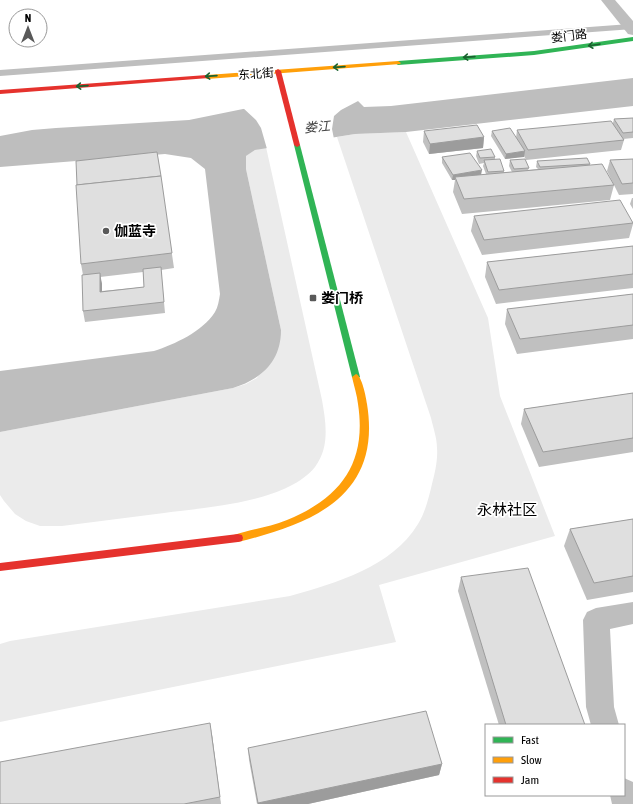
<svg xmlns="http://www.w3.org/2000/svg" width="633" height="804" viewBox="0 0 633 804" font-family="'Asap Condensed','Noto Sans SC',sans-serif">
	<rect width="100%" height="100%" fill="#fff"/>
	<!-- green -->
	<g fill="#ebebeb">
		<path d="M 406,132 L 488,318 L 500,396 L 555,536 L 379,585 L 396,642 L 0,722 L 0,644 L 10,641 L 290,596 C 336,583 392,567 418,524 C 425,513 429,497 432,484 C 435,473 438,459 437,448 C 437,438 433,427 431,418 L 337,137 L 355,134 Z"/>
		<path d="M 266,147 L 322,400 C 326,423 330,447 315,467 C 286,503 206,507 164,513 C 130,517 96,522 62,526 L 40,526 L 26,521 L 15,514 L 4,501 L 0,495 L 0,432 L 233,388 L 246,384 L 257,378 L 281,330 L 246,169 L 246,156 L 255,150 Z"/>
	</g>
	<!-- water -->
	<path fill="#bebebe" d="M 633,78 L 633,106 L 406,132 L 355,134 L 255,150 L 246,156 L 246,169 L 281,330 C 281,361 262,379 233,388 L 0,432 L 0,371 L 154,351 C 175,344 202,332 215,312 C 218,307 219,300 220,294 L 205,169 L 191,158 L 165,154 L 0,167 L 0,136 L 32,130 L 56,128 L 189,120 L 243,109 L 356,99 L 364,107 L 391,106 Z"/>
	<!-- pier -->
	<polygon fill="#fff" points="356,97 360,100 341,110 334,116 332,129 334,139 267,149 261,128 256,120 242,107"/>
	<g fill="none" stroke-linecap="round" stroke-linejoin="round">
		<!-- lane -->
		<polygon fill="#bebebe" fill-rule="evenodd" points="630,24 633,25 633,29 0,76 0,70"/>
		<!-- street -->
		<g fill="#bebebe" fill-rule="evenodd">
			<polygon points="601,0 615,0 633,21 633,35 628,34"/>
			<polygon points="633,602 633,624 610,629 614,707 619,725 591,725 586,707 583,620 587,612 596,608"/>
			<polygon points="624,778 633,782 633,804 612,804 610,795 624,795"/>
		</g>
		<!-- fast -->
		<g fill="#30b455" fill-rule="evenodd">
			<polygon points="633,37 633,41 534,55 398,65 395,63 398,61 534,51"/>
			<polygon points="297,143 300,145 360,377 356,380 352,377 294,145"/>
		</g>
		<!-- slow -->
		<g fill="#ff9f0a" fill-rule="evenodd">
			<polygon points="398,61 401,63 400,64 207,79 204,77 207,75"/>
			<path d="M 356,374 C 362,376 366,397 367,404 C 382,496 312,524 238,542 L 234,541 L 233,538 L 234,535 C 252,529 270,527 287,520 C 341,498 367,463 358,404 C 357,395 354,386 352,377 Z"/>
		</g>
		<!-- jam -->
		<g fill="#e5322d" fill-rule="evenodd">
			<polygon points="278,69 281,71 300,145 299,146 297,147 294,145 275,71"/>
			<polygon points="207,75 210,77 209,78 0,94 0,90"/>
			<polygon points="238,534 242,535 243,538 242,541 238,542 0,571 0,563"/>
		</g>
	</g>
	<!-- wall -->
	<g fill="#c0c0c0" fill-rule="evenodd">
		<polygon points="633,118 633,138 623,139 624,140 621,150 526,160 524,156 505,159 491,136 492,131 516,138 517,130 613,123 614,119"/>
		<polygon points="424,131 484,137 483,148 429,154 423,142"/>
		<polygon points="477,151 495,157 495,160 504,171 504,172 512,172 509,166 510,160 529,168 528,170 538,169 536,167 537,161 590,164 590,165 614,185 610,200 462,214 453,192 455,180 452,180 442,163 442,157 481,175 486,174 483,166 484,163 479,164 476,156"/>
		<path d="M 157,152 L 174,268 L 161,270 L 165,313 L 85,322 L 83,311 L 83,275 L 81,264 ZM 143,272 L 144,287 L 102,291 L 102,284 L 100,277 Z"/>
		<polygon points="633,159 633,194 619,195 607,171 610,160"/>
		<polygon points="632,198 633,198 633,209 630,204"/>
		<polygon points="474,216 633,222 633,224 629,238 482,255 471,231"/>
		<polygon points="633,246 633,288 496,304 485,277 487,262"/>
		<polygon points="633,294 633,339 517,354 505,324 507,309"/>
		<polygon points="633,393 633,452 539,467 521,424 524,409"/>
		<polygon points="633,519 633,592 587,600 564,546 570,529"/>
		<polygon points="461,577 585,725 499,725 458,591"/>
		<polygon points="212,735 221,804 0,804"/>
		<polygon points="248,748 442,764 439,775 308,804 257,804 249,760"/>
	</g>
	<!-- shaded-wall -->
	<g fill="#9c9c9c">
		<polygon points="484,137 483,148 429,154 430,144"/>
		<polygon points="525,151 524,157 505,159 506,154"/>
		<polygon points="482,170 481,175 455,177 455,180 452,180 453,175"/>
		<polygon points="100,273 102,284 102,302 100,292"/>
		<polygon points="210,723 212,735 221,804 220,797"/>
		<polygon points="442,764 439,775 308,804 258,804 258,803"/>
	</g>
	<!-- building -->
	<g fill="#dfdfdf" stroke="#9c9c9c">
		<polygon points="633,118 633,132 623,133 614,119"/>
		<polygon points="611,121 624,140 528,150 517,130"/>
		<polygon points="477,125 484,137 430,144 424,131"/>
		<polygon points="510,128 525,151 506,154 492,131"/>
		<polygon points="491,149 495,157 480,158 477,151"/>
		<polygon points="157,152 161,176 77,185 76,161"/>
		<polygon points="470,153 482,170 453,175 442,157"/>
		<polygon points="587,158 590,164 540,167 537,161"/>
		<polygon points="500,159 504,171 488,172 484,160"/>
		<polygon points="525,159 529,168 514,169 510,160"/>
		<polygon points="633,159 633,183 622,184 610,160"/>
		<polygon points="602,164 614,185 464,199 455,177"/>
		<polygon points="161,176 172,253 81,264 76,185"/>
		<polygon points="620,200 633,223 484,240 474,216"/>
		<polygon points="633,246 633,274 499,290 487,262"/>
		<polygon points="161,267 164,302 83,311 82,275 100,273 100,292 144,287 143,269"/>
		<polygon points="633,294 633,325 520,339 507,309"/>
		<polygon points="633,393 633,438 543,452 524,409"/>
		<polygon points="633,519 633,576 594,583 570,529"/>
		<polygon points="528,568 585,725 506,725 461,577"/>
		<polygon points="426,711 442,764 258,803 248,748"/>
		<polygon points="210,723 220,797 184,804 0,804 0,762"/>
	</g>
	<!-- one-way arrows -->
	<defs><path id="oneway-shaft" d="M-6 0H5M1.5-3L5.5 0L1.5 3" fill="none" stroke-width="1.6" stroke-linecap="round" stroke-linejoin="round"/></defs>
	<g stroke="#1a632f">
		<use href="#oneway-shaft" transform="translate(594 45) rotate(172)"/>
		<use href="#oneway-shaft" transform="translate(469 57) rotate(176)"/>
		<use href="#oneway-shaft" transform="translate(339 67) rotate(176)"/>
		<use href="#oneway-shaft" transform="translate(211 76) rotate(176)"/>
		<use href="#oneway-shaft" transform="translate(82 86) rotate(176)"/>
	</g>
	<!-- markers -->
	<g fill="#595959" stroke="#fff" stroke-width="1.5">
		<circle cx="106" cy="231" r="4"/>
		<rect x="309" y="294" width="8" height="8" rx="2"/>
	</g>
	<g text-anchor="middle" dominant-baseline="central" stroke-width="3.5" stroke-linejoin="round" paint-order="stroke">
		<!-- far-street labels -->
		<g font-size="12" fill="#000" stroke="#fff">
			<text transform="translate(569 36) rotate(-7)">娄门路</text>
			<text transform="translate(256 74) rotate(-4)">东北街</text>
		</g>
		<!-- far-water labels -->
		<g font-size="13" font-style="italic" fill="#434343" stroke="#fff">
			<text transform="translate(317 127) rotate(-5)">娄江</text>
		</g>
		<!-- poi labels -->
		<g font-size="14" font-weight="bold" fill="#000" stroke="#fff" text-anchor="start">
			<text x="114" y="231">伽蓝寺</text>
			<text x="321" y="298">娄门桥</text>
		</g>
		<!-- neighbourhood labels -->
		<g font-size="15" fill="#000" stroke="#fff">
			<text x="507" y="509">永林社区</text>
		</g>
	</g>
	<!-- legend -->
	<rect x="485" y="724" width="140" height="72" fill="#ffffff" stroke="#999999"/>
	<rect x="493" y="737" width="20" height="6" fill="#30b455" stroke="#999999"/>
	<text x="521" y="744" font-size="12" fill="#000000">Fast</text>
	<rect x="493" y="757" width="20" height="6" fill="#ff9f0a" stroke="#999999"/>
	<text x="521" y="764" font-size="12" fill="#000000">Slow</text>
	<rect x="493" y="777" width="20" height="6" fill="#e5322d" stroke="#999999"/>
	<text x="521" y="784" font-size="12" fill="#000000">Jam</text>
	<!-- north arrow -->
	<g transform="translate(28 28)"><circle r="19" fill="#ffffff" stroke="#999999"/>
	<path d="M0-3L7 15L0 10L-7 15Z" fill="#595959"/>
	<text y="-6" font-size="11" font-weight="bold" text-anchor="middle" fill="#000000">N</text>
	</g>
</svg>
